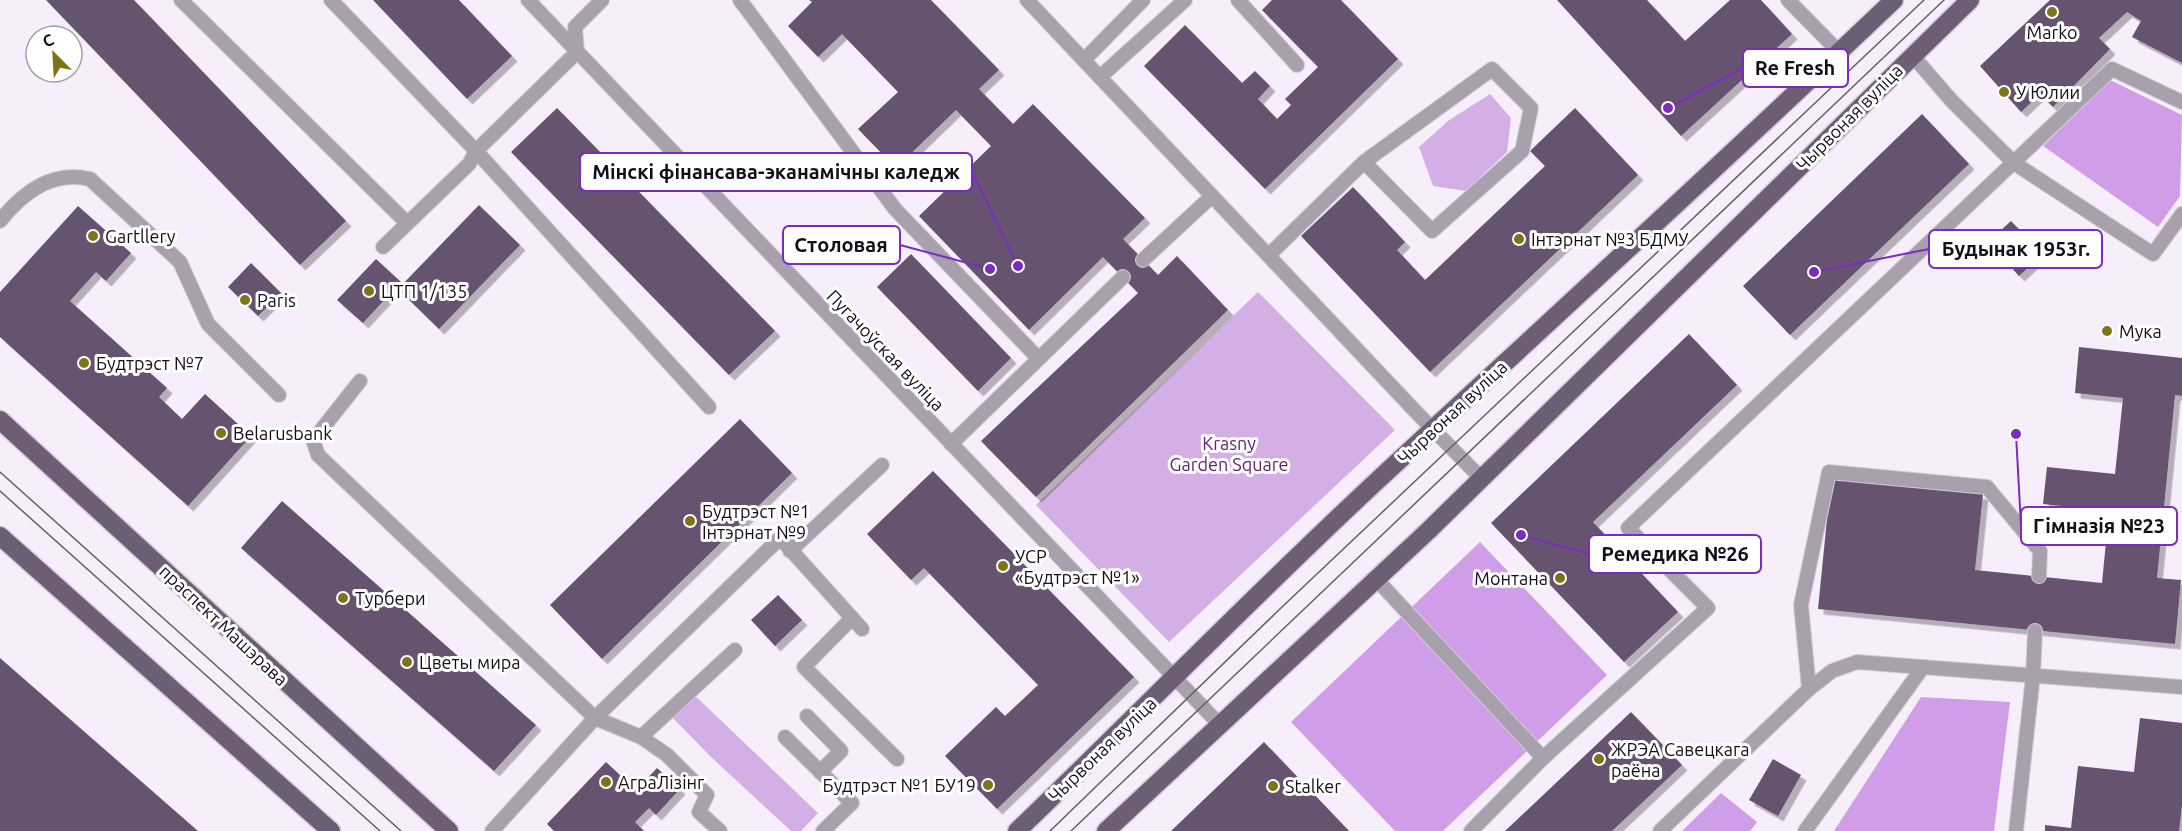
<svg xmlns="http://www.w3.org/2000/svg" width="2182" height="831" viewBox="0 0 2182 831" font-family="Ubuntu,sans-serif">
	<defs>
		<filter id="shadow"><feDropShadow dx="5.5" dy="5.5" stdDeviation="0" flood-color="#0004"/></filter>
	</defs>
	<rect width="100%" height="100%" fill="#f7eefb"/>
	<!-- green -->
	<g fill="#d4afe6">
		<polygon points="1490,94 1511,118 1507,152 1466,191 1433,186 1419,147 1448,121"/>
		<polygon points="1258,292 1395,430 1169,642 1036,505"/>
		<polygon points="689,690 818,813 801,831 791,831 711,757 667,712"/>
	</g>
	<!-- forest -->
	<g fill="#d09ee8">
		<polygon points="2110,80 2182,115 2180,196 2158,227 2043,146"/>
		<polygon points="1480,542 1607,675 1443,831 1395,831 1291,722"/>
		<polygon points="1921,697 2010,702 1994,831 1834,831"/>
		<polygon points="1721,793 1757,822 1750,831 1682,831"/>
	</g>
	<!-- building -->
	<g fill="#66536f" filter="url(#shadow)">
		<polygon points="46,0 134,0 346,221 300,265"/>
		<polygon points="373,0 459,0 512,56 467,99"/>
		<polygon points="809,0 931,0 999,70 979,89 1013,124 1033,104 1145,218 1123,239 1158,275 1177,256 1228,310 1036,497 981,441 1138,293 1103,257 1029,330 919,216 991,146 956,110 896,168 858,129 898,92 842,34 818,57 788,26 812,2"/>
		<polygon points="1272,0 1341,0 1398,59 1265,189 1144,66 1185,25 1242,83 1255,71 1270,86 1258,99 1277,119 1291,105 1285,99 1318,67 1262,10"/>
		<polygon points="1557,0 1647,0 1685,41 1730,0 1761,0 1792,34 1681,136"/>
		<polygon points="2050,0 2182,0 2182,63 2132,37 2141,21 2127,12 2099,38 2110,49 2053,107 2040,94 2021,112 1980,66"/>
		<polygon points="557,108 775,331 729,375 511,152"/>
		<polygon points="1575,108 1638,175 1430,372 1301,236 1353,187 1405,242 1397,250 1425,280 1545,166 1530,151"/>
		<polygon points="1922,114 1969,164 1790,335 1743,286"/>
		<polygon points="479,205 520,245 439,329 398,289"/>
		<polygon points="78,206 131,253 106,281 96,272 70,301 167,388 159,397 182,419 205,394 251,436 188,506 0,337 0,292"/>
		<polygon points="2011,221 2043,254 2019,276 1988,242"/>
		<polygon points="911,254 1011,358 978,391 877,287"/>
		<polygon points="376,259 401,282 363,323 337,300"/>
		<polygon points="251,263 281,293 258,316 228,287"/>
		<polygon points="1689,334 1737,385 1593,522 1678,612 1624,662 1491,523"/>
		<polygon points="2079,347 2182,358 2182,396 2175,395 2157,578 2181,580 2175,644 1818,609 1831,479 1983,494 1975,570 2102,583 2109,511 2043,504 2047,467 2115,474 2123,398 2075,393"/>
		<polygon points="740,419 792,473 602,659 550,605"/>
		<polygon points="933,471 1134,677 997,809 945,756 996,707 1005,716 1038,685 924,568 911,580 867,534"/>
		<polygon points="282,501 536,725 494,771 241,548"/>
		<polygon points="778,595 802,620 775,646 751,620"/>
		<polygon points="0,658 198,831 0,831"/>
		<polygon points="1631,712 1682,765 1643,802 1612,831 1505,831"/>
		<polygon points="2140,718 2182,723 2182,805 2179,831 2045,831 2045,825 2071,828 2078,766 2134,772"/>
		<polygon points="1264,742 1349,831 1171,831"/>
		<polygon points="1773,759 1801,775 1778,816 1749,800"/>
		<polygon points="606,762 636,790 657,768 680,789 656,815 649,808 635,822 644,831 554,831 547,824"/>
	</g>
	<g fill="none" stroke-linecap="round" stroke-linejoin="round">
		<!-- service casing -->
		<g stroke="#d3cad7" stroke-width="16">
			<g id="service">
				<polyline points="181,0 407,223"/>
				<polyline points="331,0 476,151 709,407"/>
				<polyline points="528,0 1220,725"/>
				<polyline points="740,0 895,209 1038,358"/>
				<polyline points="1027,0 1416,412 1482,479"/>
				<polyline points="1238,0 1297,65"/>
				<polyline points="1788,0 1839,52"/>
				<polyline points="1912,55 1951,100 2014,163 2153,254 2182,214"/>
				<polyline points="1084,60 1143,0"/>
				<polyline points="1100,77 1185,0"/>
				<path d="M 0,221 C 23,192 53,170 90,179 L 180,262 L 208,324 L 279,395"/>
				<polyline points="383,247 469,164 476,151 577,52 575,27 602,0"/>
				<polyline points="1269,255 1364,162 1492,69 1531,108 1522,151 1432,231 1364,162"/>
				<polyline points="1143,260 1212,196"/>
				<polyline points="360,381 318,434 314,443 318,455 595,718 641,737 667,755 707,795 699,812 720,831"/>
				<polyline points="951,444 1123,277"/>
				<polyline points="790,551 882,465"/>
				<polyline points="1377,580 1543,758"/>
				<polyline points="852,618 804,667 897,759"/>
				<polyline points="1809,689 1801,605 1829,472 1987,487 2040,551 2039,576"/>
				<polyline points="807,716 841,751 820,772"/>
				<polyline points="641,737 735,650"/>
				<polyline points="785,737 852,803 823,831"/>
				<polyline points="492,831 595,718 780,538 862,629"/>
				<polyline points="1471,831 1543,758 1708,608 1628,528 2112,69 2182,102"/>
				<polyline points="1660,831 1809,689 1832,671 1857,662 2182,687"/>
				<polyline points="1805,831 1923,667"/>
				<polyline points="2016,831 2033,676 2035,631"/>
			</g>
		</g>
		<!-- primary casing -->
		<g stroke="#d3cad7" stroke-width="21">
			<g id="primary">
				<polyline points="0,420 449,831"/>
				<polyline points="0,536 331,831"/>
				<path d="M 1017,831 C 1138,715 1255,594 1378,480 C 1551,320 1724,162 1894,0"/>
				<polyline points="1106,831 1428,531 1970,0"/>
			</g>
		</g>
		<!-- service -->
		<use href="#service" stroke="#a9a0ae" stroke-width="14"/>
		<!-- primary -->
		<use href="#primary" stroke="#6d5d75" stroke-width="18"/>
		<!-- tram -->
		<g stroke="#665f6a" stroke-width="1.5">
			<polyline points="0,472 401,831"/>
			<polyline points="0,491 380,831"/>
			<polyline points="1050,831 1282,607 1924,0"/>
			<polyline points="1071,831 1944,0"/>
		</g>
	</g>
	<!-- markers -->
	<g fill="#7c7418" stroke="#fff" stroke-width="2">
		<circle cx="2052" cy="12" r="6"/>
		<circle cx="2004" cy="92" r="6"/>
		<circle cx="93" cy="236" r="6"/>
		<circle cx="1519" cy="239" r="6"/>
		<circle cx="369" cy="291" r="6"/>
		<circle cx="245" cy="300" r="6"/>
		<circle cx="2107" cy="331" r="6"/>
		<circle cx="84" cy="363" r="6"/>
		<circle cx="221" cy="433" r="6"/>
		<circle cx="690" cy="521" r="6"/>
		<circle cx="1003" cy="566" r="6"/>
		<circle cx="1560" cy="578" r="6"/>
		<circle cx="343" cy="598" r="6"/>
		<circle cx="407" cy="662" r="6"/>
		<circle cx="1599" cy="759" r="6"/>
		<circle cx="606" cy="782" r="6"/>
		<circle cx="988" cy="785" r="6"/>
		<circle cx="1273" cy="786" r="6"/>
	</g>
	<g text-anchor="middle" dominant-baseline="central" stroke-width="6" stroke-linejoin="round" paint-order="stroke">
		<!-- poi labels -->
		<g font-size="18" fill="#150e19" stroke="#fff" text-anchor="start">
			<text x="2052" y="32" text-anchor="middle">Marko</text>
			<text x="2016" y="92">У Юлии</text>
			<text x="105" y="236">Gartllery</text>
			<text x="1531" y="239">Інтэрнат №3 БДМУ</text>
			<text x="381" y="291">ЦТП 1/135</text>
			<text x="257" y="300">Paris</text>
			<text x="2119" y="331">Мука</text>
			<text x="96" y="363">Будтрэст №7</text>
			<text x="233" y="433">Belarusbank</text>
			<text x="702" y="511">Будтрэст №1<tspan x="702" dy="21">Інтэрнат №9</tspan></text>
			<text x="1015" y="556">УСР<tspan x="1015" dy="21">«Будтрэст №1»</tspan></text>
			<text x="1548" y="578" text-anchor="end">Монтана</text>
			<text x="355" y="598">Турбери</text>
			<text x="419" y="662">Цветы мира</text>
			<text x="1611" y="749">ЖРЭА Савецкага<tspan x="1611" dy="21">раёна</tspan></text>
			<text x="618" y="782">АграЛізінг</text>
			<text x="976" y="785" text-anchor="end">Будтрэст №1 БУ19</text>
			<text x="1285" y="786">Stalker</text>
		</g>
		<!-- street labels -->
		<g font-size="18" fill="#150e19" stroke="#fff">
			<text transform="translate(1849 117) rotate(-45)">Чырвоная вуліца</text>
			<text transform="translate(886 350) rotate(46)">Пугачоўская вуліца</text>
			<text transform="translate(1452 412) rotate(-43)">Чырвоная вуліца</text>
			<text transform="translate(224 625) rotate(43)">праспект Машэрава</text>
			<text transform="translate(1102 749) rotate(-44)">Чырвоная вуліца</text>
		</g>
		<!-- park labels -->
		<g font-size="18" fill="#602379" stroke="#fff">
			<text x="1229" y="443">Krasny<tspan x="1229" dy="21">Garden Square</tspan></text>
		</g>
	</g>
	<!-- callouts -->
	<path fill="none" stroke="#7b2cbf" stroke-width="2" d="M1668 108L1743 68M1018 266L972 172M990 269L900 245M1814 272L1929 249M2016 434L2021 526M1521 535L1589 554"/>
	<g fill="#7b2cbf" stroke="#fff" stroke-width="2">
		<circle cx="1668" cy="108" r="6"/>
		<circle cx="1018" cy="266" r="6"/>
		<circle cx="990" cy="269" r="6"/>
		<circle cx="1814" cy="272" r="6"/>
		<circle cx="2016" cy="434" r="6"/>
		<circle cx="1521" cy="535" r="6"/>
	</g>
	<g fill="#fff" stroke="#7b2cbf" stroke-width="2">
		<rect x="1743" y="49" width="105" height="38" rx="6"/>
		<rect x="580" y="153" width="392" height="38" rx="6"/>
		<rect x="783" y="226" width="117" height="38" rx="6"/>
		<rect x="1929" y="230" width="173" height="38" rx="6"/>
		<rect x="2021" y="507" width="156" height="38" rx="6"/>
		<rect x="1589" y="535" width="172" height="38" rx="6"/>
	</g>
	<g font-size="20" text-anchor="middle" font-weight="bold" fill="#150e19">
		<text x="1795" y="75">Re Fresh</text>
		<text x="776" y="179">Мінскі фінансава-эканамічны каледж</text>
		<text x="841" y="252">Столовая</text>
		<text x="2016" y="256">Будынак 1953г.</text>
		<text x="2099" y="533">Гімназія №23</text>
		<text x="1675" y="561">Ремедика №26</text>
	</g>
	<!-- north arrow -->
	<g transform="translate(54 54) rotate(336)"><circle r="28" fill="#ffffff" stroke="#a19fa3" stroke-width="1.5"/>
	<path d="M0-4.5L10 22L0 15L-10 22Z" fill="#7c7418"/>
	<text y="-9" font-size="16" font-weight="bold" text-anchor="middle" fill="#150e19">С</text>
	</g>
</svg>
